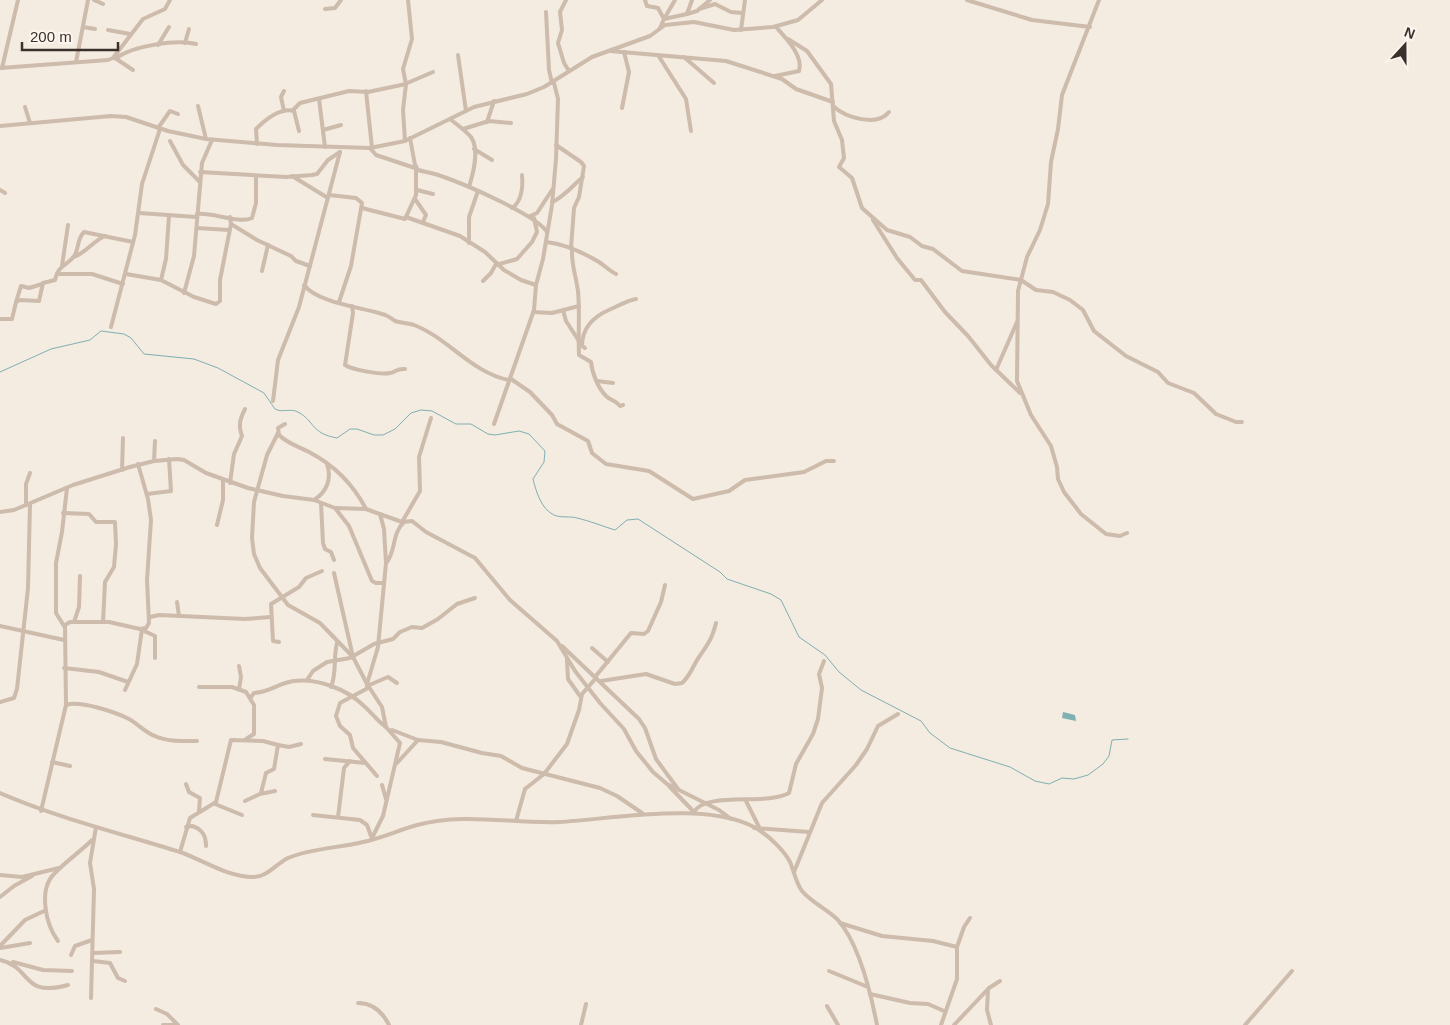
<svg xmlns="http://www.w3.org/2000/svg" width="1450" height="1025" viewBox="0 0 1450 1025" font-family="Arial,sans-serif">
	<rect width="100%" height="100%" fill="#f4ebe1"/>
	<!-- water -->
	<polygon fill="#7fb0b2" points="1063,712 1075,715 1076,721 1062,718"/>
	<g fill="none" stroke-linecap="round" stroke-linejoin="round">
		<!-- stream -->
		<path stroke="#7fb0b2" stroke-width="1" d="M 0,372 L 51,349 L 90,340 L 101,331 L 124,334 L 131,338 L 144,354 L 194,359 L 218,368 L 264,393 L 275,409 C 282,413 291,408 298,412 C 315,421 310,433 337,438 L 350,429 L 357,429 L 374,435 L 383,435 L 395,429 L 411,413 L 421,410 L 432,411 L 456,424 L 471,424 L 488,434 L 495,435 L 519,431 L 529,434 L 545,451 L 544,462 L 533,479 C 536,491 541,509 554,515 C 560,518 570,516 577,518 C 590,521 602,526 615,530 L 627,520 L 638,519 L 720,572 L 727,579 L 771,594 L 781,600 L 799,637 L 825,655 L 839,672 L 861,690 L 921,721 L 930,733 L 950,748 L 1010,767 L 1035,781 L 1049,784 L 1062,778 L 1074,779 L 1088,775 L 1103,764 L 1109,756 L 1112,740 L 1128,739"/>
		<!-- street -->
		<g stroke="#cdbbac" stroke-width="4">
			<polyline points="94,0 103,4"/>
			<polyline points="566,0 560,12 562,30 558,43 564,63 569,71"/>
			<polyline points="645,0 647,6 658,8 664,19"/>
			<polyline points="967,0 1032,20 1090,27"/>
			<polyline points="1099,0 1062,95 1058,129 1051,162 1048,204 1040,230 1027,257 1018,291 1017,381 1031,415 1051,446 1057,467 1058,479 1064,492 1081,514 1106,534 1120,536 1127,533"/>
			<polyline points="325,9 335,8 341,0"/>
			<polyline points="699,9 715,4 731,12 742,13"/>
			<polyline points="546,12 549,70 552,83"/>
			<polyline points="687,14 697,11 710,0"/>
			<polyline points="664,19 675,0"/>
			<polyline points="83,27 95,29"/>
			<polyline points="660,28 664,19 687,14 692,0"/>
			<polyline points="108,30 130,34"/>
			<polyline points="741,30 745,0"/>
			<polyline points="788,39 807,51 831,84 834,121 842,140 844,158 839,167 852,178 862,208 887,230 910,237 922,246 933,249 962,271 1021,280"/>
			<polyline points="185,43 189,29"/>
			<polyline points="158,45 169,27"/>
			<polyline points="610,51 726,61 782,79 796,89 833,102"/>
			<polyline points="458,55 466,111"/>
			<polyline points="658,55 686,99 691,131"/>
			<polyline points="684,57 714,83"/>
			<polyline points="115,58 133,70"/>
			<path d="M 116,58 C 133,46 176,39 196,44"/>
			<polyline points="76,62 88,0"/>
			<polyline points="0,68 108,60 113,58 143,19 165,9 170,0"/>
			<polyline points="2,68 18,0"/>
			<path d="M 775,76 L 799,71 C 804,56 785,37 776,27"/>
			<polyline points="405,84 433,72"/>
			<polyline points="284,91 281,97 284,111"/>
			<polyline points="366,91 372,148"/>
			<polyline points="319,99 325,147"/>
			<polyline points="198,106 206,139"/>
			<path d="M 833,106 C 846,118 877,127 889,112"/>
			<polyline points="25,107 30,123"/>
			<polyline points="622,108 629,72 624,52"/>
			<polyline points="293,110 300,103 349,91 368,92 406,84"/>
			<path d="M 450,119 C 456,124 465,130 471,137 C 480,150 473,174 469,187"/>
			<polyline points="487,122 494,101"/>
			<polyline points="0,126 111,116 126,117 168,131 206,139 277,145 370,148 405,141 474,107 527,94 544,87 592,57 650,36 665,25 694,22 734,30 773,27 798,20 822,0"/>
			<polyline points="158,128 170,111 178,114"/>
			<polyline points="463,129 489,121 511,123"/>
			<polyline points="323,130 341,125"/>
			<path d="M 410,138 L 415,165 L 418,170 C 425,172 433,173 441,176 C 462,183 537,215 547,232"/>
			<polyline points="170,141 183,165 199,181"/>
			<polyline points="405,141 403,110 406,84 403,69 412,39 408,0"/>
			<path d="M 257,144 L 256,129 C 266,119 280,107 294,111 L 299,131"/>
			<polyline points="556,145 581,162 584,166 579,197 574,208 571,248"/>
			<polyline points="370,148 376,155 415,168"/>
			<polyline points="474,149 492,160"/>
			<polyline points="200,172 286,177 312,175 317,174 328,160 340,152"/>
			<polyline points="292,176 328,198"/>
			<polyline points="0,190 5,193"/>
			<polyline points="417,190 433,194"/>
			<polyline points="329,195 356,198 362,203 351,266 339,302"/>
			<polyline points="415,199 426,215 423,222"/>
			<path d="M 552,202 C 564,197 573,185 583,177"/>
			<polyline points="362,208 405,219 416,195 416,166"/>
			<path d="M 512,208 C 522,202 523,186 522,175"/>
			<polyline points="139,213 196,217"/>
			<path d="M 197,214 C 212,212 239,224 252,218 L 256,203 L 256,176"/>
			<polyline points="530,216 537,213 552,190"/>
			<polyline points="406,217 460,236 485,252 504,270 521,280 536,285"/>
			<polyline points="873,220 897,258 915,280 921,280 945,312 968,336 991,365 1020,393"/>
			<polyline points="231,224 257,240 291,256 296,261 310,266"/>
			<polyline points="197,228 229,230"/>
			<path d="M 546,242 C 565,244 584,253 599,262 C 605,266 610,271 616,274"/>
			<polyline points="469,243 469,217 478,191"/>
			<path d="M 572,248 C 571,264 576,276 578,291 C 580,313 578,334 579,355 L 591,362 C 592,373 598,388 606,396 C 611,401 616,400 620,406 L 623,405"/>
			<path d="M 74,257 C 87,252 93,241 105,236"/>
			<polyline points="496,265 517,259 532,242 537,232 534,218"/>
			<polyline points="62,266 68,225"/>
			<polyline points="262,271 268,245"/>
			<polyline points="57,274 92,274 123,284"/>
			<polyline points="126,274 161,280 194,297 216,304 220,301 220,280 231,224 230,217"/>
			<polyline points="161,280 166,259 169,216"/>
			<polyline points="1021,280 1036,290 1053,292 1070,300 1083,310 1094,331 1126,356 1158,372 1168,383 1194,393 1216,414 1236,422 1242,422"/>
			<polyline points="483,281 491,273 496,264"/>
			<path d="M 304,285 C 318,303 360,307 382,314 C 387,315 391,318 395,321 C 401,323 408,323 414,325 C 448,338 472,373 509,380"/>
			<polyline points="184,293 194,256 202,163 212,140"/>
			<polyline points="16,302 21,286 29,288 42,284"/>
			<path d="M 352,306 L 353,313 L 345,365 C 353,370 381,375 390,373 C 396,372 397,368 405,369"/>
			<polyline points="563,310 566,321 579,341"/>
			<polyline points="533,312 552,313 579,306"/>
			<path d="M 0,319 L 12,319 L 16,302 L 20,300 L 39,301 L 43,283 L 55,280 C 59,263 67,267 75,255 C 79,247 77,239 84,232 L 133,242"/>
			<polyline points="111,327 135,235 142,184 160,129"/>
			<path d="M 585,348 L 582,346 C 582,327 594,316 611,309 C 621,305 625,301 636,299"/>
			<polyline points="996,370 1017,322"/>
			<polyline points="511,379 530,392 552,415 557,424 588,441 592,453 606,464 649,471 693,499 729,491 745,480 804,472 826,461 834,461"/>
			<polyline points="597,381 613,383"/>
			<polyline points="273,401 278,360 299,307 340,152"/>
			<path d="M 285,424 L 278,428 L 279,435 C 288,444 298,446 309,452 C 334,465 353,484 366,509"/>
			<polyline points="494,424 534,310 536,285 543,259 552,205 556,159 558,99 554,83"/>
			<polyline points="278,433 267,455 254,502 252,538 254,554 260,568 288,605 320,623 353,657 367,684"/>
			<polyline points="154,461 155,441"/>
			<polyline points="122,470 123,438"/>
			<path d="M 230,483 L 234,454 L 242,436 C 238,425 240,419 245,409"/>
			<polyline points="147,494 171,491 169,459"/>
			<path d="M 314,500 C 327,492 332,478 327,464"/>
			<polyline points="321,503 323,543 325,549 331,552 334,560"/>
			<polyline points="26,505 26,484 30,473"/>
			<polyline points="335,508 349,526 372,581 376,583 384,583"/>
			<polyline points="0,512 14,510 73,485 130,467 154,461 177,459 184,460 206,473 248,488 283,496 314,500 335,508 366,509 402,522 412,521 426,532 475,558 510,600 557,641 575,671 600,703 624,729 636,751 653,772 667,784 719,810 731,819"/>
			<polyline points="63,513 89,514 96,522 115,522 116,544 114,567 105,582 103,622"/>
			<polyline points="402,522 420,491 419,457 431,418"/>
			<polyline points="217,525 223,500 223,480"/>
			<path d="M 387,562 C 396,550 392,533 404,522"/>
			<polyline points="334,573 353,657"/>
			<polyline points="177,602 179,616"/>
			<polyline points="150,617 159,615 245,619 271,617"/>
			<polyline points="74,622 79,607 80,576"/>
			<polyline points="0,626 64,640"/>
			<polyline points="64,626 56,613 56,563 62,532 67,488"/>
			<polyline points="142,630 155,636 155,658"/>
			<polyline points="279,642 273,641 271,604 299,587 306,578 322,571"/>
			<polyline points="562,646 639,719 645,728 656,759 678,789"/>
			<polyline points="592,648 608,662"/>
			<polyline points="567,660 568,679 580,696"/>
			<polyline points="64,668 99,672 128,682"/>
			<polyline points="595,677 631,633 644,634 648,631 661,602 665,585"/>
			<polyline points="307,680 313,671 327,662 350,658 374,644 393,639 400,632 412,627 422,628 438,619 457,604 475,598"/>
			<path d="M 601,681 L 646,674 L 675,684 L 682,683 C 691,675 692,667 699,657 C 708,644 712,639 716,623"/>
			<polyline points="367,686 388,677 397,683"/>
			<polyline points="199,687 232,687 246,692 254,705 254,734 246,739"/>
			<path d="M 331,687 C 337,673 333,658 337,643"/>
			<polyline points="368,688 340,703 336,716 340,726 350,735 353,748 377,776"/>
			<polyline points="239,689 241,677 239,666"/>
			<polyline points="125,690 137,664 142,629"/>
			<path d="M 251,697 L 254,693 C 271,692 278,683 294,681 C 317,678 347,689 364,706 C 372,713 377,721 386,727"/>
			<polyline points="0,702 14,698 17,689 28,588 30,504"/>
			<path d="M 66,705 C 80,700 115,712 129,719 C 138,724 146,733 155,736 C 168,742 183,741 197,741"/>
			<polyline points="392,730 418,740 441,742 482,753 501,756 522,768 600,788 617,796 642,813"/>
			<polyline points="278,745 289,747 301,744"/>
			<polyline points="325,759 365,763"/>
			<polyline points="52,762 70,766"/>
			<polyline points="397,763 418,740"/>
			<polyline points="186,784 189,792 200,798 199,811"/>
			<polyline points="382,785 386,799"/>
			<polyline points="669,786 695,813"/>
			<path d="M 0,793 C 58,818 119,833 180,852 C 203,860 227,877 253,877 C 266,878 276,864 288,858 C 312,848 339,848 363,842 C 382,838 399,830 417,825 C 465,812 512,824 560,822 C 614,819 716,799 762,832 C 772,839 785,852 790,862 C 794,871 796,883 802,891 C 811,902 827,909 838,920 C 859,944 871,994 877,1025"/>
			<polyline points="245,801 260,794 275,791"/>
			<polyline points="746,801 759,827"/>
			<polyline points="215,804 242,815"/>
			<polyline points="41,811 66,705 65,625 70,622 109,622 140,629 146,628 149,623 147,580 151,520 148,499 138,464"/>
			<path d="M 694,812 C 706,791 766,806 789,793 L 796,764 L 813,734 L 818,719 L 822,688 L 819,674 L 824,661"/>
			<polyline points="313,815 360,820 367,825 371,836"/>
			<polyline points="338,817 344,768 350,761"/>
			<polyline points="516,821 525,789 544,774 567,744 579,710 582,694 596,678"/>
			<path d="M 186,827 L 192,826 C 202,829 206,835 206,846"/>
			<polyline points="754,828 809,832"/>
			<polyline points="371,840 383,816 400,743 386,727 382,707 367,684 378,647 386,563 384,529 380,514"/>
			<polyline points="180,852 190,818 216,802 231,740 263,741 278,745 274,769 266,773 261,793"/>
			<polyline points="794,872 822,803 856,765 867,749 878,726 898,714"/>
			<polyline points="0,875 22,877 59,868"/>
			<polyline points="0,897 14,886 32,876"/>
			<polyline points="840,923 882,936 933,941 957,947"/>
			<path d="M 58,941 C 46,925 38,890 54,874 C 65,862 80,852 92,840"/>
			<polyline points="0,946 25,920 44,911"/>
			<polyline points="0,948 30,943"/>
			<polyline points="93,953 120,952"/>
			<polyline points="71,955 75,946 92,940"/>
			<path d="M 0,960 C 33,967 20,998 68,985"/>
			<polyline points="93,961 110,963 118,978 125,981"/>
			<polyline points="13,962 43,970 72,971"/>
			<polyline points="829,971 868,987"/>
			<polyline points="988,990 987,1010 991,1025"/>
			<polyline points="870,994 910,1003 928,1004 944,1011"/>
			<polyline points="91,998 94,889 90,863 96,827"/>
			<path d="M 358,1003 C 373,1003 383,1013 389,1025"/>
			<polyline points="827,1006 838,1025"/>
			<polyline points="156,1009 167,1014 178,1025"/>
			<polyline points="163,1025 174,1025"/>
			<polyline points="581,1025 586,1004"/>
			<polyline points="941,1025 957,979 957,947 964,927 970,918"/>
			<polyline points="954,1025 989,988 1000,981"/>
			<polyline points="1245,1025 1292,971"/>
		</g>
	</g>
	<!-- north arrow -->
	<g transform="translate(1405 45) rotate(21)" stroke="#fbf5ee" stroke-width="4" paint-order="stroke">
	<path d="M0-4L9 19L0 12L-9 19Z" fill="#3b302b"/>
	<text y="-8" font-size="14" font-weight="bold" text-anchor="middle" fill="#3b302b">N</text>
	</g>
	<!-- scale -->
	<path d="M22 42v8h96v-8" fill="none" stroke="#3b302b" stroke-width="2.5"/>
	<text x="30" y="42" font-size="15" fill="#3b302b" stroke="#fbf5ee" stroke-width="4" paint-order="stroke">200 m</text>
</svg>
